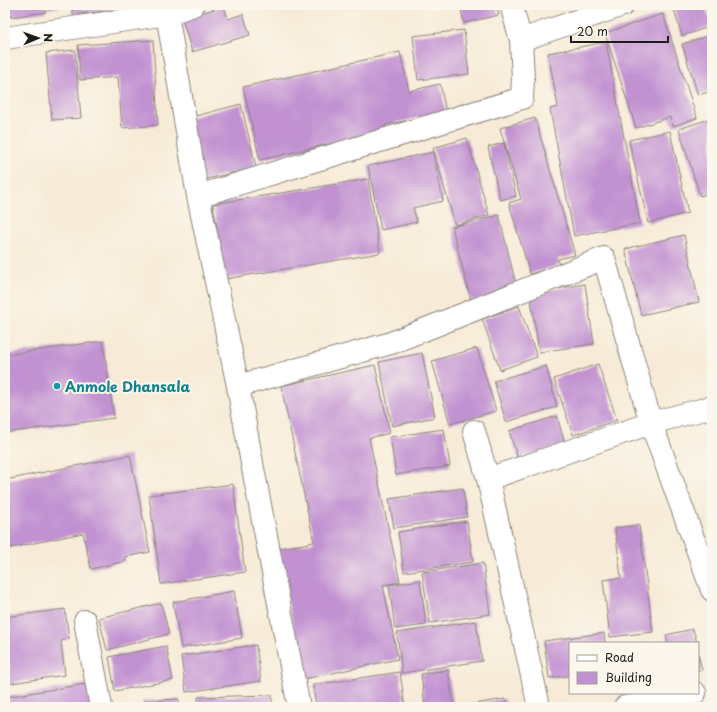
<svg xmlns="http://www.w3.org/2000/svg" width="717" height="712" viewBox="0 0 717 712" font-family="'Playpen Sans',sans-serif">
	<rect width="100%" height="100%" fill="#fbf7ec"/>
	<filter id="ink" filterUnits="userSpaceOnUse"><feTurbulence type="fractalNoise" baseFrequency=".025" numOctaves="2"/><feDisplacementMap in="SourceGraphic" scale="8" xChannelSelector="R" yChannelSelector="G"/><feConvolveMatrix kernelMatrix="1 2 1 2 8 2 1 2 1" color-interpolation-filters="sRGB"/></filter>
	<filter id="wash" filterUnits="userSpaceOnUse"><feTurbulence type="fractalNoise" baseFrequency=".012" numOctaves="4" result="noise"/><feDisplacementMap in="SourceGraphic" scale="16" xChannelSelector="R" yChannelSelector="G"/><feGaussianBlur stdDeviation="0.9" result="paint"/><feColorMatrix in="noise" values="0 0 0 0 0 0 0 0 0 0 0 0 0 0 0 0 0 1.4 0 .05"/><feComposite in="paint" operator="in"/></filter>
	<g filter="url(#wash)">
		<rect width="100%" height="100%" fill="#f7ebd7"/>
		<g id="blocks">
			<!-- building -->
			<g fill="#c191d1">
				<polygon points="9,5 45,5 46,12 11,17"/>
				<polygon points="48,5 68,5 68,6 48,9"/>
				<polygon points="72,5 145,5 145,6 73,15"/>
				<polygon points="460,5 496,5 499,15 464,23"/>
				<polygon points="677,5 705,5 712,26 682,36 673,6"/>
				<polygon points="224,6 228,19 243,14 250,35 192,52 182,19"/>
				<polygon points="663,14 697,118 673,126 670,117 636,128 605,33"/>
				<polygon points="464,30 469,74 418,80 413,36"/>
				<polygon points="712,35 712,91 698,95 682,44"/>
				<polygon points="153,40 158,125 122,128 118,77 80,80 78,45"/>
				<polygon points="606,42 640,223 574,236 550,109 558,107 548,53"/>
				<polygon points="75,50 81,118 52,120 46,53"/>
				<polygon points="400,52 409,91 440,84 446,112 385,125 386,131 260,160 243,87"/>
				<polygon points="241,104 256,167 203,180 188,118"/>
				<polygon points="535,118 575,255 558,259 559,265 530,274 509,203 521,199 500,128"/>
				<polygon points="712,118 712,192 700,196 679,129"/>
				<polygon points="670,131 688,213 648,223 629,140"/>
				<polygon points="467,138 489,215 455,225 433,148"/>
				<polygon points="504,143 516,196 500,200 488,147"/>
				<polygon points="433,152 443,201 413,208 417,222 381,230 368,166"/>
				<polygon points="368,179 380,253 225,279 213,204"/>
				<polygon points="499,215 517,289 471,301 452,227"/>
				<polygon points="684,235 699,302 641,315 625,249"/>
				<polygon points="585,284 594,344 539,352 530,293"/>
				<polygon points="519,306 537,357 500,370 482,319"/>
				<polygon points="103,341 114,418 5,433 5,355"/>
				<polygon points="477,348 496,411 450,424 432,361"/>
				<polygon points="422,353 435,417 392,426 379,362"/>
				<polygon points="598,364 617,420 573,435 554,379"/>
				<polygon points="375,365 390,433 369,438 400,582 383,585 398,659 304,679 277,549 314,542 281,386"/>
				<polygon points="546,366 557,407 506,422 494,381"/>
				<polygon points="557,416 565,444 518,459 509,431"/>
				<polygon points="444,429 450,466 396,475 390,437"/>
				<polygon points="130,455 150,552 125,557 126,561 91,569 83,533 5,549 5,480"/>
				<polygon points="233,484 245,572 161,584 149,495"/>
				<polygon points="463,488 467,517 394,528 389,499"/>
				<polygon points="467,521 473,562 404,572 398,532"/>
				<polygon points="639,525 653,632 610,637 603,580 621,578 615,528"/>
				<polygon points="483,563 490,614 430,623 422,572"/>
				<polygon points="420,580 426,625 395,629 389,585"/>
				<polygon points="234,591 242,638 181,648 173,602"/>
				<polygon points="161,603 169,634 107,650 99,618"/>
				<polygon points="65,609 69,639 61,641 65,675 5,684 5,617"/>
				<polygon points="476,621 482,661 402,673 397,633"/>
				<polygon points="693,629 697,643 668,643 666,635"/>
				<polygon points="604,633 605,643 570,643 570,680 568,676 549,678 544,641"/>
				<polygon points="256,645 261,681 186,692 181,656"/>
				<polygon points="166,646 173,680 115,691 109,657"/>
				<polygon points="698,653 702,670 698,671"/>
				<polygon points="448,670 454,707 425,707 421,674"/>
				<polygon points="400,672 405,707 316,707 313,685"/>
				<polygon points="92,683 96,707 5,707 5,697"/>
				<polygon points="272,695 272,707 198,707 198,697"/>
				<polygon points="179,699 179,707 143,707 143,701"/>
				<polygon points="505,699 506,707 462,707 462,706"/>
			</g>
		</g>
	</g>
	<g filter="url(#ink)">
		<use href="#blocks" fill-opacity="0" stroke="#8a847a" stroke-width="1"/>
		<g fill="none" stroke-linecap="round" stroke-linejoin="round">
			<!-- minor casing -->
			<g stroke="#8a847a" stroke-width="24">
				<g id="minor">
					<polyline points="167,14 193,5"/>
					<polyline points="5,38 167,14 198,196 238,386 254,474 299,707"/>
					<polyline points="521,40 623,5"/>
					<polyline points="198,196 522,98 523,78 521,40 511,5"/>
					<polyline points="238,386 391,343 604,258 651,423 712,590"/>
					<polyline points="474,431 488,479 539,707"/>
					<polyline points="488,479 651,423 712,407"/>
					<polyline points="85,621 101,707"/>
					<polyline points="625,707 695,693"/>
				</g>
			</g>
			<!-- minor -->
			<use href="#minor" stroke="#fff" stroke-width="22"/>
		</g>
	</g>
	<!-- markers -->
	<circle fill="#0f9aa8" stroke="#fbf7ec" stroke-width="1.5" cx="57" cy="386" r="4"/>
	<g text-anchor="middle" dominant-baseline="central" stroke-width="4" stroke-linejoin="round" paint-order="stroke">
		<!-- culture labels -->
		<g font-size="14" font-weight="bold" fill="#0d838f" stroke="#fbf7ec" text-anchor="start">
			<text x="65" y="386">Anmole Dhansala</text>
		</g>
	</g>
	<!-- margin -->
	<rect width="717" height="712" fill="none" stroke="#fbf7ec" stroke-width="20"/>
	<!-- legend -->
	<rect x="569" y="642" width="130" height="52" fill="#fbf7ec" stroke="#a29f99"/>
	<rect x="577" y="655" width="20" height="6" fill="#ffffff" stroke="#a29f99"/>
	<text x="605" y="662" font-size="12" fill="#1c1c1c">Road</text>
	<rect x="577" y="672" width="20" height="12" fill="#c191d1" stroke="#a29f99"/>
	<text x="605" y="682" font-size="12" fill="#1c1c1c">Building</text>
	<!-- north arrow -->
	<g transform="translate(38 38) rotate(88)" stroke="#fbf7ec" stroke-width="3" paint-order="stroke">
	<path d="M0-3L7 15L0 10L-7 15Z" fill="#1c1c1c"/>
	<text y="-6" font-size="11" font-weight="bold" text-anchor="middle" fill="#1c1c1c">N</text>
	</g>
	<!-- scale -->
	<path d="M571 36v6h97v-6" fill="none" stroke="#1c1c1c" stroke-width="2"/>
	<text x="577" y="36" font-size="12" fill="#1c1c1c" stroke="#fbf7ec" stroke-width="3" paint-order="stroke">20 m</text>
</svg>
